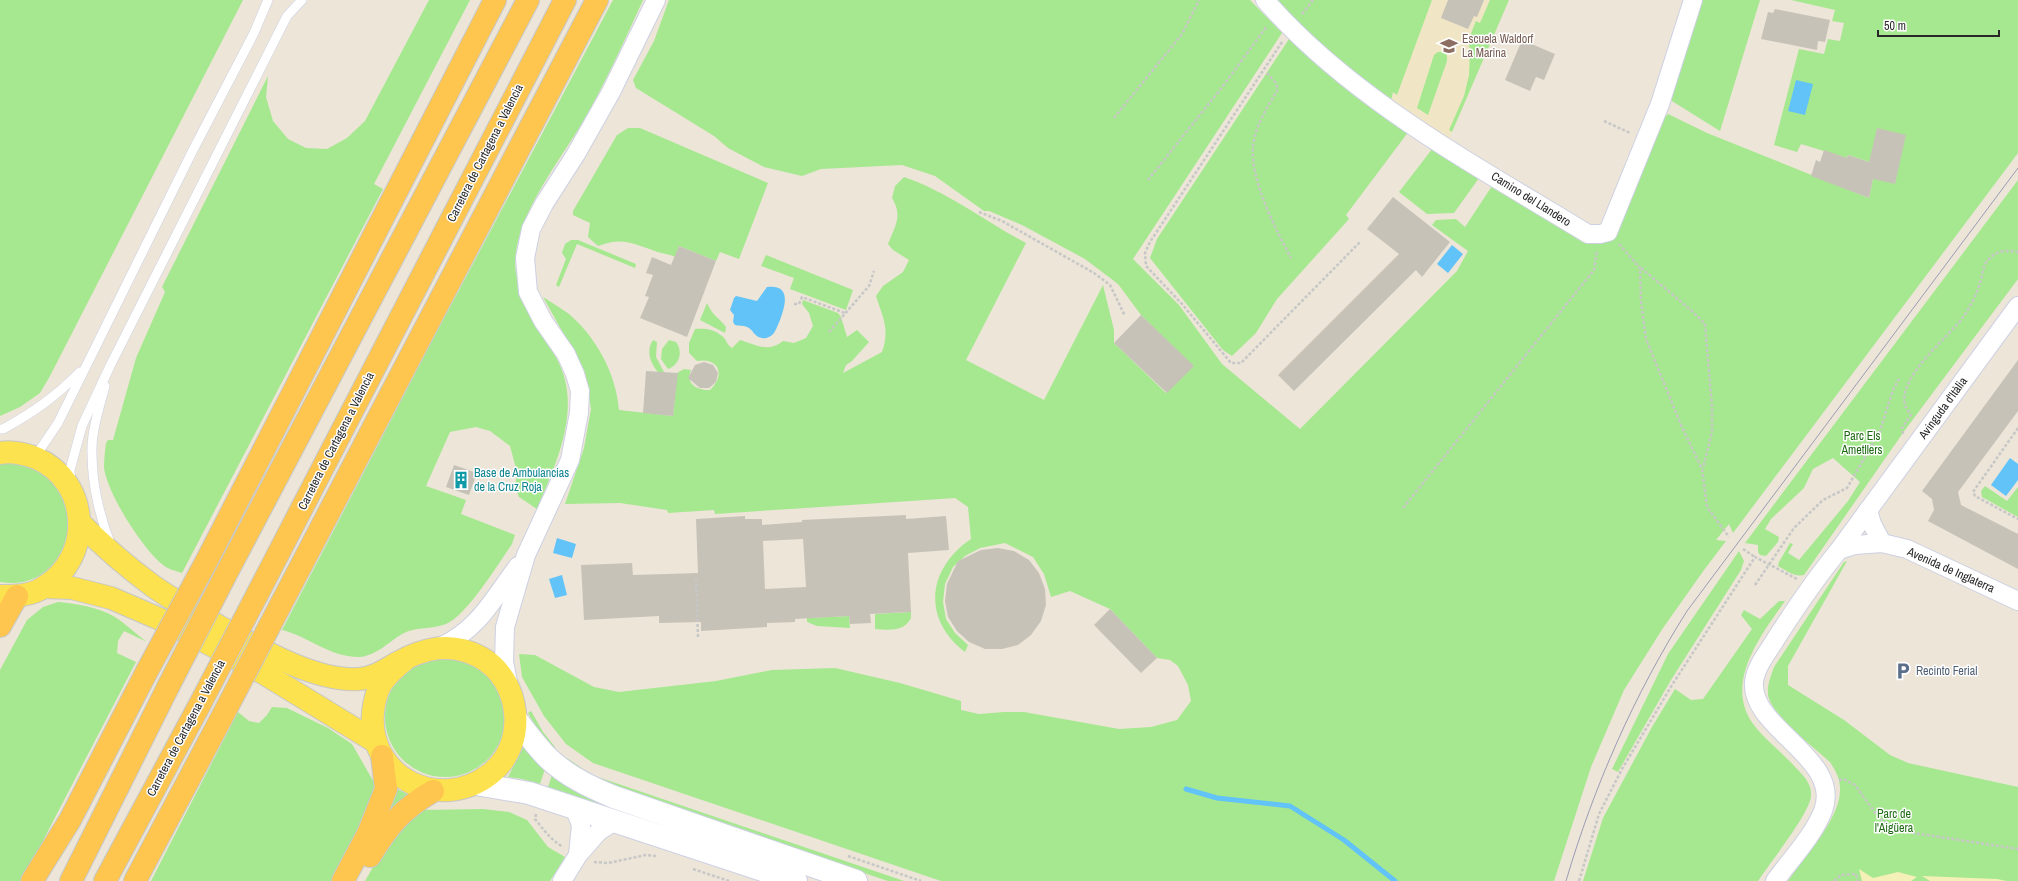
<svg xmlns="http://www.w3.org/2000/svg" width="2018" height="881" viewBox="0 0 2018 881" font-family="'Archivo Narrow',sans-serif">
	<rect width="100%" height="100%" fill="#ece5d8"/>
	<!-- education -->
	<polygon fill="#f0e6c6" points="1424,0 1509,0 1448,141 1391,101"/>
	<!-- green -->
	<g fill="#a6e88f">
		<polygon points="0,0 243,0 50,376 40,393 20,407 0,416"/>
		<path d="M 429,0 L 470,0 L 374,184 L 383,189 L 182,573 C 176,571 167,569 162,564 C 143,549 106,492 104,467 C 104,459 105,451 106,443 L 108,440 L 113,440 L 136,358 L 165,292 L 162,287 L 268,76 L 266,97 L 273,121 L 288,139 L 306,148 L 327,149 L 347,138 L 365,121 Z"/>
		<path d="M 613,0 L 643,0 C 626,37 609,75 589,111 C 564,157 516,211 515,264 C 515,270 517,276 518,282 C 524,312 538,329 554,354 C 585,404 557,461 537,509 L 519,497 L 515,488 L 517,472 L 510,446 L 490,431 L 476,427 L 450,432 L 426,486 L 466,500 L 461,514 L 515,535 L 512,544 C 498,564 467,615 446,624 C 433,629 416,627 404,633 C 389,641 377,656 359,657 C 329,657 308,636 282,630 L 431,343 Z"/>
		<path d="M 669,0 L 1250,0 L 1282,33 L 1133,259 L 1179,305 L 1222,364 L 1300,429 L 1457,271 L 1468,251 L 1432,225 L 1436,220 L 1456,219 L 1465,227 L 1492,186 L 1593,242 L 1662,120 L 1668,114 L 1707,133 L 1869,198 L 1876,164 L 1848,155 L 1847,158 L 1801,144 L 1797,152 L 1774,145 L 1799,49 L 1824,54 L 1828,39 L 1840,41 L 1844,23 L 1832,21 L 1835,10 L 1791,0 L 2018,0 L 2018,153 L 1733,533 L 1729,524 L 1716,540 L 1726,541 L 1704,570 L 1663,628 L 1624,690 L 1591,767 L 1554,881 L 941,881 L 593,763 L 566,744 L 544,716 L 522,677 L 519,654 L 535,655 L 594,687 L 619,692 L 716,681 L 772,670 L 835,668 L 900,683 L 961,701 L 961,710 L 979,714 L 1004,712 L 1024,712 L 1119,729 L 1151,727 L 1177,720 L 1191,701 L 1188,685 L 1178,666 L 1170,660 L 1157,658 L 1110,609 L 1070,591 L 1051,597 L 1044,574 L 1033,557 L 1005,543 L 980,548 L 965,556 L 953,567 L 945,584 L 943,602 L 946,619 L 955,633 L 968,645 L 965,652 C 921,618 928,568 971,539 L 968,507 L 955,498 L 715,514 L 714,510 L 668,513 L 667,510 L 620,503 L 565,504 L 584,448 L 591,409 L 585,372 L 543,297 C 552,303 561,308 569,314 C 597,338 616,374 619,410 L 673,416 L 677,373 L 684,369 L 691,370 C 685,385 698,390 710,390 C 726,375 719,357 697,361 L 689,353 L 689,343 L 695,329 C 704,328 714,329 722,336 C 727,340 726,344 732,348 L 740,340 C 757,345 768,353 783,341 L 794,343 L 806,338 L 813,326 L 809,313 L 802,304 L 803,300 L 838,313 L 841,317 L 847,337 L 857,330 L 869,342 L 852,361 L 846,365 L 843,373 L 882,352 C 890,329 883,318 876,296 L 883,286 L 903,272 L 909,260 L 893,250 L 888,244 C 895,226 903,216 892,198 L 895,186 L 904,177 C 948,192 986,222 1026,243 L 966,360 L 1044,400 L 1103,285 L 1114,330 L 1114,343 L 1166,393 L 1193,366 L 1141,315 L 1118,284 L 1085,259 L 1022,225 L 989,211 L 984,211 L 935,176 L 902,165 L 821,169 L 802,176 L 764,167 L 728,148 L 714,136 L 636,88 L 633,80 L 654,41 Z"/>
		<polygon points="1276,0 1432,0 1397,95 1393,92 1391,101 1320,44"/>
		<polygon points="1490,0 1509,0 1452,132 1449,130 1464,96 1469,75 1470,50 1468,41 1476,21 1480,23"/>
		<polygon points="1701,0 1760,0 1720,131 1672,101 1670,98"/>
		<polygon points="1289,39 1409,131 1346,215 1349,219 1277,299 1256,333 1232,356 1223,350 1150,258 1157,239"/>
		<polygon points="1438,52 1443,52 1447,55 1447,61 1428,115 1417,108 1434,55"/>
		<path d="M 628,128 L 640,128 L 768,183 L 739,259 L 720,252 L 716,261 L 679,246 L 675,257 C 667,253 662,254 655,251 C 631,243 623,237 598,246 L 588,237 L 590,223 L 573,215 L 573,211 L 617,135 Z"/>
		<polygon points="1433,148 1479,178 1454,213 1427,214 1399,192"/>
		<path d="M 2018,180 L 2018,279 L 1905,430 L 1804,575 C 1794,577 1787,571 1778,566 L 1779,562 L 1790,543 L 1793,544 L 1788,553 L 1799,560 L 1848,501 L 1860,482 L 1833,458 L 1813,469 L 1804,488 L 1771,519 L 1765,529 L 1779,537 L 1778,542 L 1766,556 L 1760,555 L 1758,552 L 1758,545 L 1745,543 Z"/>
		<polygon points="571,240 578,240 636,264 635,268 577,244 559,287 556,285 566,259 562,253 565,244"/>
		<polygon points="766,255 853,290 846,310 790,289 794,278 761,266"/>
		<path d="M 707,303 C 714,318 718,316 726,327 L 725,333 L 700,320 Z"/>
		<path d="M 653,340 L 657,342 L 656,357 L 664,372 L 658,372 C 650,363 646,350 653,340 Z"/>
		<path d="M 669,340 L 676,342 C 683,351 680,365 668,369 L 661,359 L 662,349 Z"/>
		<path d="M 0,463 C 7,463 15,462 21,464 C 99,483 73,595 0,582 Z"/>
		<polygon points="1985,486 2007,501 2018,487 2018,517 1982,497 1981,491"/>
		<polygon points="1739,551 1744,561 1741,570 1671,680 1618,772 1612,769 1668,654"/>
		<path d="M 1847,561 L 1788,666 L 1788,685 L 1844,720 L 1890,755 L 1908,763 L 2018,787 L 2018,881 L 1788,881 C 1804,857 1842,817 1840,788 C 1840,778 1835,770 1830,762 C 1816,749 1769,713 1768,694 C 1767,685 1771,676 1774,667 L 1844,562 Z"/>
		<path d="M 1779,601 L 1785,601 C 1759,638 1721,687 1757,729 C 1769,743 1784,754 1796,768 C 1804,776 1812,784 1811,796 C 1810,813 1769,864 1758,881 L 1583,881 L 1603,818 L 1652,727 L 1675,689 L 1691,700 L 1703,699 L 1752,629 L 1741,615 L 1744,610 L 1760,619 Z"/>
		<path d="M 58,602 C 78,604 98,607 115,617 C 126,624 136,634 147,642 L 124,631 L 118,641 L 117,653 L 136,662 L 22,881 L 0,881 L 0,670 L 27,620 L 43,607 Z"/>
		<path d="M 911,612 L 911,618 C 904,632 889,630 875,629 L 875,614 Z"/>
		<polygon points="849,616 850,628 817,626 807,622 807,618"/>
		<circle cx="445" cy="717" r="60"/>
		<polygon points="272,707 287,708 328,728 352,744 375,784 370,805 335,881 151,881 238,712 249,721 259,723 267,715"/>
		<polygon points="531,711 543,732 555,747 553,750 540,734 528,713"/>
		<polygon points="524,746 545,769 540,784 522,779 508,777"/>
		<polygon points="567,758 592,775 904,881 888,881 611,788 564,761"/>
		<polygon points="552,775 575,791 598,802 598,804 548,787"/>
		<polygon points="395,788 409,795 389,811 388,810"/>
		<polygon points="483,809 509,812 527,820 548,847 565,857 550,881 365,881 392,834 419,810"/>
	</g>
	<!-- sand -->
	<g fill="#f5f0b8">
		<polygon points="1859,869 1873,878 1898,872 1917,877 1911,881 1862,881"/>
		<polygon points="1922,876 1997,879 2007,881 1930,881"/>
	</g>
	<!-- water -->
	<g fill="#61c3f8">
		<polygon points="1796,80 1813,84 1805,115 1788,111"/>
		<polygon points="1452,245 1463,254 1448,273 1437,264"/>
		<path d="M 767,287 C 792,284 785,306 780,320 C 778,324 776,331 773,334 C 770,337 766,339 762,338 C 754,337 753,329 747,327 C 743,325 739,326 735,325 L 733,322 L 734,315 L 730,310 L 734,298 L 736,296 L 757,301 Z"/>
		<polygon points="2010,458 2018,464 2018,480 2006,496 1991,485"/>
		<polygon points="557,538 576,544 572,558 553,553"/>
		<polygon points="562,575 567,595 555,598 549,579"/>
	</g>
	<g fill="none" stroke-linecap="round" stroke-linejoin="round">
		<!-- stream -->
		<polyline stroke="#61c3f8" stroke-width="5" points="1186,789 1217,798 1290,806 1344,840 1395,881"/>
	</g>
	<!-- building -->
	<g fill="#c7c2b8" fill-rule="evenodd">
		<polygon points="1448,0 1484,0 1477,17 1474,16 1468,29 1441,18"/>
		<polygon points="1775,9 1830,20 1825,42 1818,41 1817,50 1761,39 1768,12 1773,13"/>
		<polygon points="1522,40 1555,54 1544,80 1536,77 1530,91 1505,80"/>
		<polygon points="1877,128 1906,135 1895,184 1873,179 1869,198 1811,176 1816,160 1820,162 1824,150 1847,158 1848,155 1869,162"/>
		<polygon points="1393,197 1450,242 1422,277 1416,270 1294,391 1278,375 1399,254 1367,229"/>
		<polygon points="679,246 716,261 687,337 640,318 649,297 645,296 653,275 646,273 652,257 671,265"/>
		<polygon points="1141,315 1194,366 1167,393 1114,343"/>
		<polygon points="2018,360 2018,411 1958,492 1961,505 2018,534 2018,569 1928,521 1934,510 1932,499 1922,491"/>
		<polygon points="704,362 713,365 718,373 716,382 709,388 700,388 688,378 695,365"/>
		<polygon points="646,371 678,373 673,416 643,413"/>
		<polygon points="454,465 477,473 469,495 446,487"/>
		<path d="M 906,515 L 906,519 L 946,516 L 949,550 L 908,553 L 911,612 L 870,614 L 871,623 L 850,624 L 849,616 L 795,619 L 795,622 L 767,623 L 767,627 L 701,631 L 701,622 L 659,623 L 659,616 L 584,620 L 581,565 L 632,563 L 633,575 L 698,573 L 696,519 L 745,516 L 745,519 L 762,519 L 762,525 L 802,522 L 802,520 ZM 803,539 L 806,587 L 765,589 L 763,541 Z"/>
		<polygon points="998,548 1014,551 1029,560 1039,573 1045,589 1046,605 1041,621 1031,635 1018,645 1002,649 985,649 969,642 957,631 948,617 945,601 947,584 958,561 981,550"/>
		<polygon points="1110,609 1157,658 1141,673 1094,625"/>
	</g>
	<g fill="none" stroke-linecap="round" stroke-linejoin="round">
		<!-- service casing -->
		<g stroke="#cdd0e3" stroke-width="10">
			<g id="service">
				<path d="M 105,386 C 100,405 91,432 92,453 C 92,484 99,514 110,543"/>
				<path d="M 0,429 L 3,429 C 34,412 55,397 80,372"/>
				<polyline points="31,454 39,451 58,423 192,152 254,33 268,0"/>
				<polyline points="71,482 70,470 82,426 110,366 287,16 302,0"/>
			</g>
		</g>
		<!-- minor casing -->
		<g stroke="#cdd0e3" stroke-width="20">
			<g id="minor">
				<path d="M 1265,0 C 1352,100 1477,166 1588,234 L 1600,234 L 1608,232 L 1660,104 L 1693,0"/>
				<polyline points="1868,510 1872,524 1882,543"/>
				<polyline points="1839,550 1855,545 1882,543 1907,549 2018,601"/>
				<path d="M 440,647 C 479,629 493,599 518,566"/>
				<polyline points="509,687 504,662 505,627 526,555 570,460 579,413 580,391 575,374 566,354 543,321 528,292 525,258 531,229 544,204 576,154 611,92 656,0"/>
				<polyline points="575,809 581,825 578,855"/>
				<polyline points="562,881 578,855 599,831 615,821"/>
				<path d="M 1775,881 C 1791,859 1813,836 1823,811 C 1843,758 1750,729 1754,682 C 1756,665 1769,651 1777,637 C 1797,606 1816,578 1839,550 L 2018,306"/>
			</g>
		</g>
		<!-- secondary casing -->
		<g stroke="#cdd0e3" stroke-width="24">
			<g id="secondary">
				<path d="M 516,719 C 526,732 536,746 548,758 C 567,776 590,787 614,797 L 856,881"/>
				<polyline points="476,784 529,793 796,881"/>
			</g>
		</g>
		<!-- primary casing -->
		<g stroke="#c7c7c7" stroke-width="24">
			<g id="primary">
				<path d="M 0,453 C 11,451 25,454 36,458 C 90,481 94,557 44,587 C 31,596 15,596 0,596"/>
				<path d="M 80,523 C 103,546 127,567 153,586 C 174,601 198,614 220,627 C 258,648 315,682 359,679 C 374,678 385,670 397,663 C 424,648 451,641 480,657 C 521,679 529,744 490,774 C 440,813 367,778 373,712 C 374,703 376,693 381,684 C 388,673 397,666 407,658"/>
				<polyline points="44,587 72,588 111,598 176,626 265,674 376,742"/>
			</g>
		</g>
		<!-- trunk casing -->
		<g stroke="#c7c7c7" stroke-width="24">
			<g id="trunk">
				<polyline points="206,562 495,0"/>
				<polyline points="224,578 528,0"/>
				<polyline points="258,593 565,0"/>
				<polyline points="280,606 597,0"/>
				<polyline points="0,626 17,596"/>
				<path d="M 370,856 C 389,825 401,810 433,791"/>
				<polyline points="32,881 70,820 146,673"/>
				<polyline points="71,881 168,687"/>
				<polyline points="105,881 199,706"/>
				<polyline points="135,881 222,717"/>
				<polyline points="343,881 368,834 386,789 382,756"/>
			</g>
		</g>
		<!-- path -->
		<g stroke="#c7c7c7" stroke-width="2.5" stroke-dasharray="3 2" stroke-linecap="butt">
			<polyline points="1302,14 1313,0"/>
			<polyline points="1282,42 1150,242 1145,253 1146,266 1182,304 1231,363 1241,363 1361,241"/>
			<path d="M 1267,73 L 1275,82 L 1278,89 C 1268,106 1255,126 1253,146 C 1250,180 1275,228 1291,258"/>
			<polyline points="1114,118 1182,34 1199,0"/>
			<polyline points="1604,121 1630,133"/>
			<polyline points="1148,180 1223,86 1267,26"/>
			<polyline points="979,212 1002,221 1094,273 1110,285 1125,316"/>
			<polyline points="1619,244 1640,268 1641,301 1646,339 1681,425 1702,469 1707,507 1729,537"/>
			<polyline points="1641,268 1692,311 1705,324 1712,408 1712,432 1703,468"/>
			<polyline points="794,304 799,304 802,297 845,313"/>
			<polyline points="829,332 869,286 874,271"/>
			<polyline points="2018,428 1973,492 1975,496 2018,519"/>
			<path d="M 1903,434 L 1902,428 L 1911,415 C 1909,412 1906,408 1905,405 C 1898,376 1948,338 1964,316 C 1970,307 1977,294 1980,283 C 1983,274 1982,265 1990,258 C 1998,250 2008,250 2018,252"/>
			<polyline points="1403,508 1594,270 1597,250"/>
			<polyline points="1743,549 1755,557"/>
			<polyline points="696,579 698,637"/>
			<polyline points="1755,585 1794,528 1823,500 1847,488 1880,431 1893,390 1900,377"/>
			<polyline points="1839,780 1843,779 1855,785 1879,818 1900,831 2018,849"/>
			<path d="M 536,814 L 535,819 C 543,829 551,840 563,847"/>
			<polyline points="848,856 921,881"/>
			<polyline points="594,862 608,863 646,855 656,856"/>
			<polyline points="693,869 729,881"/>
			<polyline points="1579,881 1599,814 1622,769 1672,685 1755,557 1797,579"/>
			<polyline points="1834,881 1841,875 1856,874 1858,881"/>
		</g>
		<!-- service -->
		<use href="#service" stroke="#fff" stroke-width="9"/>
		<!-- minor -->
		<use href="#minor" stroke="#fff" stroke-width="18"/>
		<!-- secondary -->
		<use href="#secondary" stroke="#fff" stroke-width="22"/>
		<!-- primary -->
		<use href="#primary" stroke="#fce24e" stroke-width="22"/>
		<!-- trunk -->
		<use href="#trunk" stroke="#fec64f" stroke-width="22"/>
		<!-- tram -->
		<path stroke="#9b9cb4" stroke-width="1" d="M 1566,881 C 1594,786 1634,695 1687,611 L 2018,168"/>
		<!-- trunk-bridge casing -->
		<g stroke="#c7c7c7" stroke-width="24" stroke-linecap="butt">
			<g id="trunk-bridge">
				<polyline points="146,673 206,562"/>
				<polyline points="168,687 224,578"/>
				<polyline points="199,706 258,593"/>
				<polyline points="222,717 280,606"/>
			</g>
		</g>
		<!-- trunk-bridge -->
		<use href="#trunk-bridge" stroke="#fec64f" stroke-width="22"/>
	</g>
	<!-- icons -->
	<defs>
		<g id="school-bare" transform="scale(1.38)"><path d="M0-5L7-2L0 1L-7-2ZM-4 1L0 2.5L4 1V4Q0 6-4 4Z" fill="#8d6e63" stroke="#fff" stroke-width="2.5" paint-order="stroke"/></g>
		<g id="building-bare" transform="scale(1.38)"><path d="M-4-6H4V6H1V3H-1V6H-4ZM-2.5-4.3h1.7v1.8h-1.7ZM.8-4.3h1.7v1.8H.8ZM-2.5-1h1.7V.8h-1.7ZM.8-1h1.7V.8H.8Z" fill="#0f9aa8" stroke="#fff" stroke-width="2.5" paint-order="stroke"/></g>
		<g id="parking-bare" transform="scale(1.38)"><path d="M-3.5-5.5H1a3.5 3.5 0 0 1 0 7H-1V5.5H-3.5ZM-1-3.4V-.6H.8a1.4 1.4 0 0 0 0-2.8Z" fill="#5c6f8a" stroke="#fff" stroke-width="2.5" paint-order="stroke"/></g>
	</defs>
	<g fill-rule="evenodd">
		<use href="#school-bare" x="1449" y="46"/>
		<use href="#building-bare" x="461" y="480"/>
		<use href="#parking-bare" x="1903" y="671"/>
	</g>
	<g text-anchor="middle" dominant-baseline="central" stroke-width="3" stroke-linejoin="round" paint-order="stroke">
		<!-- education labels -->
		<g font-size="12" fill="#785e54" stroke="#fff" text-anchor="start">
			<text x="1462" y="39">Escuela Waldorf<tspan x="1462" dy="14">La Marina</tspan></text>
		</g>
		<!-- street labels -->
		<g font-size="12" fill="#282828" stroke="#fff">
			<text transform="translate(485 153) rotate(-63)">Carretera de Cartagena a Valencia</text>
			<text transform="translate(1531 199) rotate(32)">Camino del Llandero</text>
			<text transform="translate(1943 408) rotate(-54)">Avinguda d'Itàlia</text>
			<text transform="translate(336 441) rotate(-63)">Carretera de Cartagena a Valencia</text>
			<text transform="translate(1951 570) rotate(24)">Avenida de Inglaterra</text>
			<text transform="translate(186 728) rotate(-62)">Carretera de Cartagena a Valencia</text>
		</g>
		<!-- park labels -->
		<g font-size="12" fill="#1e6a13" stroke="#fff">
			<text x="1862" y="436">Parc Els<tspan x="1862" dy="14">Ametllers</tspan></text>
			<text x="1894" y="814">Parc de<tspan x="1894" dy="14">l'Aigüera</tspan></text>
		</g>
		<!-- culture labels -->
		<g font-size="12" fill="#0d838f" stroke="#fff" text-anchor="start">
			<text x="474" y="473">Base de Ambulancias<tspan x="474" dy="14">de la Cruz Roja</tspan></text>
		</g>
		<!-- service labels -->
		<g font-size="12" fill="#4e5e75" stroke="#fff" text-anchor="start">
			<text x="1916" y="671">Recinto Ferial</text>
		</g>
	</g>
	<!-- scale -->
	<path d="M1878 30v6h121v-6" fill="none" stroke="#282828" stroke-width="2"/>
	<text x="1884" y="30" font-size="12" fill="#282828" stroke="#ffffff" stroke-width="3" paint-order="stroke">50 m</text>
</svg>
